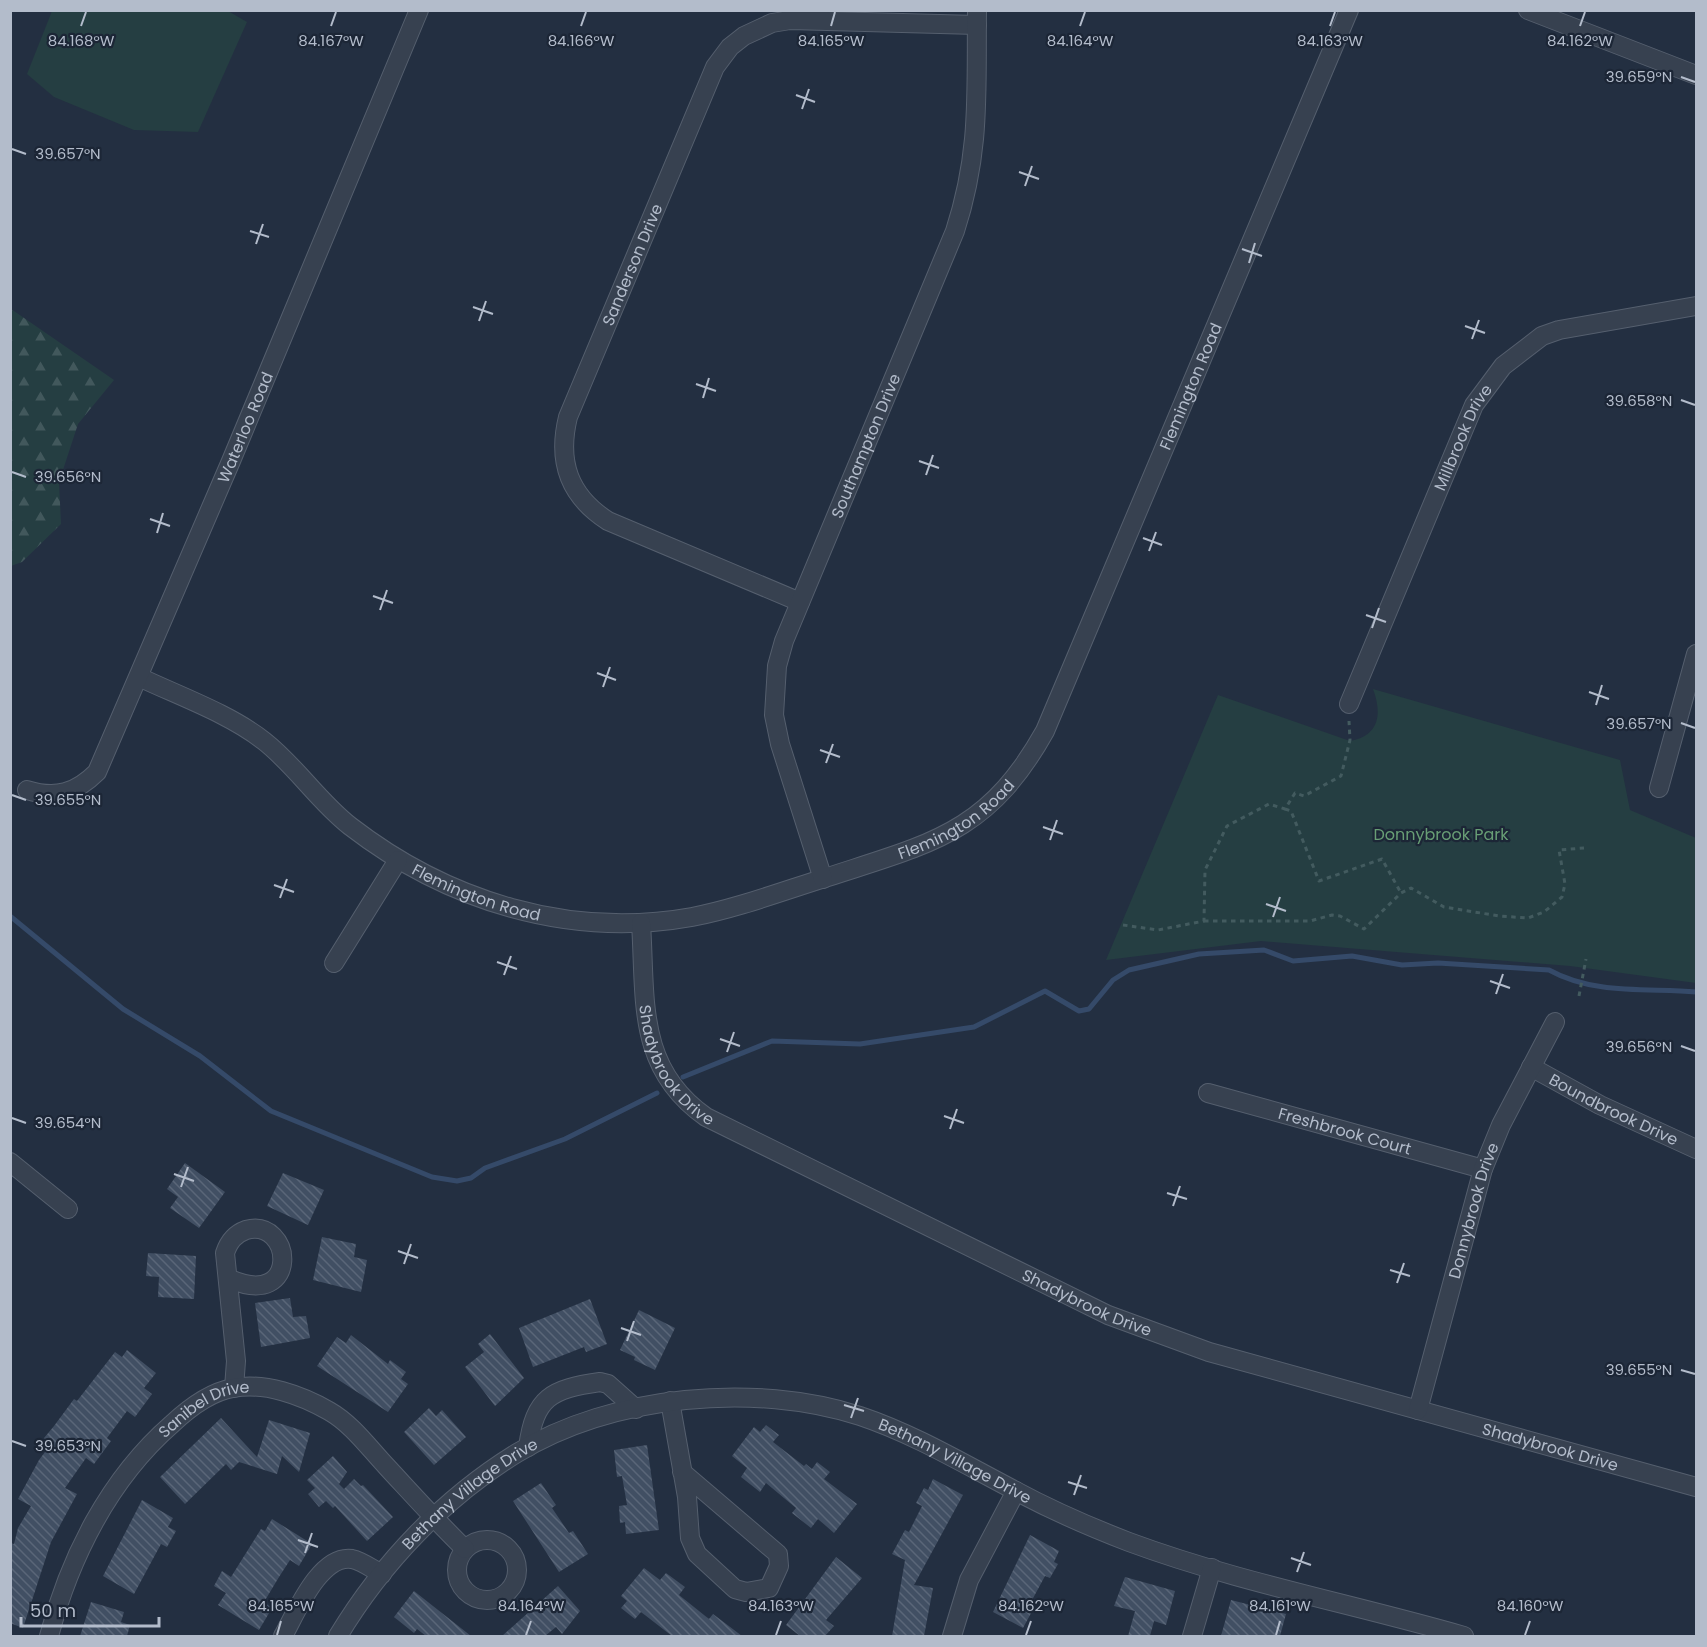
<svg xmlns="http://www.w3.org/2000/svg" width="1707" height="1647" viewBox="0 0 1707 1647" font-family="Poppins,sans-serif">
	<defs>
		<pattern id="forest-firs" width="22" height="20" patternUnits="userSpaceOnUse" patternTransform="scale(1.5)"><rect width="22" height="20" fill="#253e42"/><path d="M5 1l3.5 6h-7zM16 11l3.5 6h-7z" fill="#42585c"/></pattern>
		<pattern id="building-back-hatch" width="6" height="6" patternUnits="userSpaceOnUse" patternTransform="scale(1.5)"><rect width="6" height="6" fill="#414f63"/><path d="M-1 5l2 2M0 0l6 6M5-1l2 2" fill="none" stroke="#5a6678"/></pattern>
	</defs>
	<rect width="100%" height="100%" fill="#232f41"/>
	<!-- green -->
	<g fill="#253e42">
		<polygon points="52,11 228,11 247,22 198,132 134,130 54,97 27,74"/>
		<path d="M 1373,689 L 1620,760 L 1630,810 L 1696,838 L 1696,983 L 1570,966 L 1261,941 L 1106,960 L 1218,695 L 1350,741 C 1380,736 1382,713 1373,689 Z"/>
	</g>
	<!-- forest -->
	<polygon fill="url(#forest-firs)" points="11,309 114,380 78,424 59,482 61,524 22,562 11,566"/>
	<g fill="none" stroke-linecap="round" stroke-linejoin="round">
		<!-- stream -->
		<g stroke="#354a69" stroke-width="5">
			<polyline points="10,916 123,1009 200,1056 271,1111 432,1177 457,1181 471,1178 485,1168 565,1139 657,1093"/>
			<path d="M 683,1077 L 772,1041 L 860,1044 L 974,1027 L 1045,991 L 1079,1011 L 1089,1009 L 1113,980 L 1129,970 L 1199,954 L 1264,950 L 1293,961 L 1352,956 L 1402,965 L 1438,963 L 1549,970 C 1594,995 1647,988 1696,992"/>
		</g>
	</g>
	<!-- building -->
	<g fill="url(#building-back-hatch)">
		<polygon points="185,1163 225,1192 199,1228 170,1208 178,1197 167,1189"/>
		<polygon points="283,1173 324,1190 308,1225 267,1206"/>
		<polygon points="322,1237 356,1244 354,1257 367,1260 361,1292 313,1280"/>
		<polygon points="148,1253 196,1256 194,1299 158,1297 159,1277 146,1276"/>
		<polygon points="290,1298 293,1317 306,1316 310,1338 261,1347 255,1303"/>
		<polygon points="590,1299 607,1344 586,1352 584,1347 533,1367 519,1328"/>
		<polygon points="639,1310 675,1328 655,1370 634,1360 635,1357 620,1350"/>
		<polygon points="490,1334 524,1378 495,1406 465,1367 484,1352 478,1344"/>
		<polygon points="351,1335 388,1364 390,1360 406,1372 401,1379 408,1384 388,1412 317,1366 337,1337 346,1343"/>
		<polygon points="127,1350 156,1373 144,1388 152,1394 135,1417 127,1411 107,1438 111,1441 94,1464 86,1458 65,1488 77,1494 51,1542 23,1628 10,1623 10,1543 14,1544 18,1528 31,1506 18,1499 39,1460 51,1444 44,1438 54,1426 74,1399 77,1401 115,1352 122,1357"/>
		<polygon points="429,1408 436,1416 442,1410 466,1437 434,1465 404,1432"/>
		<polygon points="221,1418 257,1457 269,1420 310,1433 299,1472 282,1456 277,1474 239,1462 231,1470 226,1464 185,1504 160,1477"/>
		<polygon points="766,1425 779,1435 773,1442 804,1466 806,1464 812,1469 817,1462 830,1472 824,1479 857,1504 834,1533 818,1519 811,1528 792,1513 796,1508 766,1483 760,1492 741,1477 747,1468 732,1456 754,1427 760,1432"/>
		<polygon points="647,1445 659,1530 626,1534 625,1522 620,1523 619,1506 627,1505 622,1476 617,1477 614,1450"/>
		<polygon points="333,1456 347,1472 339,1484 344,1489 354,1479 361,1486 363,1485 393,1517 367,1541 335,1506 333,1508 326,1501 319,1507 308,1494 315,1488 307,1480"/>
		<polygon points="933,1479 963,1495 914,1585 933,1588 924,1636 892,1636 905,1560 892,1554 905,1530 909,1532 922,1506 916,1503 924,1488 928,1490"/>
		<polygon points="541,1483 556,1505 552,1508 569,1533 573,1531 588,1554 559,1572 513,1501"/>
		<polygon points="142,1500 173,1518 168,1527 176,1531 167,1547 161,1544 134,1594 103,1576"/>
		<polygon points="272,1519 312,1544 299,1566 290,1560 279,1577 264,1602 272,1608 259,1630 218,1605 226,1593 214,1586 222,1571 231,1577 261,1529 265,1531"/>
		<polygon points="1030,1535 1059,1551 1054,1562 1058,1564 1050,1578 1045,1576 1031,1602 1036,1604 1023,1628 993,1612"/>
		<polygon points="836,1557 862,1578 826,1620 834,1626 825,1636 800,1636 786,1625"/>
		<polygon points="644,1568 660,1580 666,1573 685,1587 679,1595 709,1619 713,1614 742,1636 672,1636 641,1612 635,1619 621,1608 627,1601 621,1596"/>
		<polygon points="1125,1577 1175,1591 1166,1625 1154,1621 1150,1636 1128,1636 1135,1611 1114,1606"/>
		<polygon points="558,1586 580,1611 562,1634 556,1627 545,1636 502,1636"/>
		<polygon points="414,1591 471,1636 426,1636 417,1629 414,1633 394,1617"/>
		<polygon points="1231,1600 1286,1614 1280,1636 1221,1636"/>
		<polygon points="91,1602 124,1612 121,1622 130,1625 127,1636 80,1636"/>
	</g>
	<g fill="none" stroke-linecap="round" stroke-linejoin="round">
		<!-- minor casing -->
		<g stroke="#555f6e" stroke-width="20">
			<g id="minor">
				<polyline points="1528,10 1696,75"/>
				<path id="s1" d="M 800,602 L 608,521 C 569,496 557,462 568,417 L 715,67 L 730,47 L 744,36 L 772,23 L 790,20 L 977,25"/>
				<path id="s2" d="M 139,677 C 179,696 230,714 264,741 C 296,766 318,801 350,826 C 447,901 569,939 692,917 C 738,908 783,891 828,877 C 932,843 988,833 1045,731 L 1349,10"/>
				<path id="s3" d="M 1349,704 L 1474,405 L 1503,366 L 1542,336 L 1559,330 L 1696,306"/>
				<polyline points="1659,788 1696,654"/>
				<path id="s4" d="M 27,790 C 56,799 76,793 97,772 L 231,461 L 419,10"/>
				<path id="s5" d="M 823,879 L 780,744 L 774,715 L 777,666 L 784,641 L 955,231 C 981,151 976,92 977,10"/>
				<path id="s6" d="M 641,923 C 646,1000 636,1068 706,1117 L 1108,1315 L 1209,1352 L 1696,1487"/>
				<polyline points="334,963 398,860"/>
				<path id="s7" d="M 1531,1067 L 1600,1105 L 1696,1149"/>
				<path id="s8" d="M 1208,1093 L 1483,1169"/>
				<polyline points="10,1162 68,1209"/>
				<path d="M 230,1279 C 301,1310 293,1217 246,1230 C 235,1234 229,1241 225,1253 L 236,1361 L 234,1388"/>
				<polyline points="670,1401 687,1497 690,1538 697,1554 735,1589 746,1592 769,1588 779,1566 778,1554 682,1472"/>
				<path id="s9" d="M 1418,1410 L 1483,1169 L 1501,1125 L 1555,1022"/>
				<path d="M 528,1447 C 535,1397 551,1389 600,1382 L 608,1384 L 636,1409"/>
				<circle cx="487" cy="1570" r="30"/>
				<path id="s10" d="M 49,1636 C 70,1557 109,1479 172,1424 C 189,1408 210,1392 233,1388 C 265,1382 301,1395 329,1411 C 352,1424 369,1448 387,1467 C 413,1495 438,1523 465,1549"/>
				<path d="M 283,1636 C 296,1613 320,1554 352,1559 C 362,1561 374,1570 382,1574"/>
				<path id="s11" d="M 338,1636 C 382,1563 444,1498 517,1453 C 613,1395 755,1382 860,1416 C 914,1434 964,1464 1014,1490 C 1051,1510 1090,1527 1129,1542 C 1237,1582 1353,1604 1464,1636"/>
				<polyline points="952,1636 969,1580 1016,1491"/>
				<polyline points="1192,1636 1212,1568"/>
			</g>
		</g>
		<!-- path -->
		<g stroke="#435b5f" stroke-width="3" stroke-dasharray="4.5 4.5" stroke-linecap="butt">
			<polyline points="1285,809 1291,811 1319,881 1382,859 1401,893"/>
			<polyline points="1204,921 1310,921 1332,915 1340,916 1364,929 1401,893 1411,888 1444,907 1499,916 1528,918 1544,912 1562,897 1565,884 1559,850 1584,848"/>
			<polyline points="1123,925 1158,930 1204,921 1205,870 1227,826 1269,804 1285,809 1295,793 1304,796 1341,776 1350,740 1349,721"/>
			<polyline points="1579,996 1586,959"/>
		</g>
		<!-- minor -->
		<use href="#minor" stroke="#374150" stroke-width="18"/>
	</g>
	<!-- ticks -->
	<path fill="none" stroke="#b3bccb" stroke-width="2" d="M 81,26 L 86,12M 331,26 L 336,12M 581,26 L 586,12M 831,26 L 835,12M 1080,26 L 1085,12M 1330,26 L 1335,12M 1580,26 L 1585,12M 1681,77 L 1695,82M 796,95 L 815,102M 802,109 L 809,89M 12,149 L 26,154M 1019,172 L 1039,179M 1025,186 L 1032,166M 250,231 L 269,237M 256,244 L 263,224M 1242,249 L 1262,256M 1249,263 L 1255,243M 473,307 L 493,314M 479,321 L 486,301M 1465,326 L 1485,333M 1472,339 L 1479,320M 696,384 L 716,391M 703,398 L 709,378M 1681,400 L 1695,405M 919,461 L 939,468M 12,472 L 26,477M 926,475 L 933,455M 150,519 L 170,526M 157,533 L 163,513M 1143,538 L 1162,545M 1149,551 L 1156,532M 373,596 L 393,603M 380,610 L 387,590M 1366,615 L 1386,622M 1372,628 L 1379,608M 597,673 L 616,680M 603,687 L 610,667M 1589,692 L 1609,699M 1596,705 L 1602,685M 1681,723 L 1695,728M 820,750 L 840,757M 826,763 L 833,744M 12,795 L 26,800M 1043,827 L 1063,834M 1050,840 L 1057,820M 274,885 L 294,892M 280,898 L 287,879M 1266,904 L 1286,911M 1273,917 L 1280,897M 497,962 L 517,969M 504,975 L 511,956M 1490,981 L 1510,988M 1496,994 L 1503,974M 720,1039 L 740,1046M 1681,1046 L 1695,1051M 727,1052 L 734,1032M 944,1116 L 964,1123M 12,1118 L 26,1123M 950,1129 L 957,1109M 174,1174 L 194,1181M 181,1187 L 188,1167M 1167,1193 L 1187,1199M 1173,1206 L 1180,1186M 398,1251 L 418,1258M 404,1264 L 411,1244M 1390,1270 L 1410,1276M 1397,1283 L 1404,1263M 621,1328 L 641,1335M 627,1341 L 634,1321M 1681,1370 L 1695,1374M 844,1405 L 864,1411M 851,1418 L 858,1398M 12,1441 L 26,1446M 1068,1482 L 1087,1488M 1074,1495 L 1081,1475M 298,1540 L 318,1547M 305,1553 L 312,1533M 1291,1558 L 1311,1565M 1297,1572 L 1304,1552M 277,1635 L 281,1621M 526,1635 L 531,1621M 776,1635 L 781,1621M 1026,1635 L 1031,1621M 1276,1635 L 1280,1621M 1525,1635 L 1530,1621"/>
	<g text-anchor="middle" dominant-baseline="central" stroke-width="4.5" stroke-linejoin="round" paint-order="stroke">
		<!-- street labels -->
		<g font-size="16" fill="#b3bccb" stroke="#1c2636">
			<text stroke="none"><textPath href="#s1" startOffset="494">Sanderson Drive</textPath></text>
			<text stroke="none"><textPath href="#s2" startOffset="1413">Flemington Road</textPath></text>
			<text stroke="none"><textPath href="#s4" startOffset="452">Waterloo Road</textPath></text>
			<text stroke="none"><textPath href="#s3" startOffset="290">Millbrook Drive</textPath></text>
			<text stroke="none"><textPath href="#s5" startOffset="458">Southampton Drive</textPath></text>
			<text stroke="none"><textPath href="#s2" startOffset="910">Flemington Road</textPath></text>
			<text stroke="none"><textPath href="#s2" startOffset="406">Flemington Road</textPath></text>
			<text stroke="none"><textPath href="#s6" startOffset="152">Shadybrook Drive</textPath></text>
			<text stroke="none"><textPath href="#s7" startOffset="93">Boundbrook Drive</textPath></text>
			<text stroke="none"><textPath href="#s8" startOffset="142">Freshbrook Court</textPath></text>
			<text stroke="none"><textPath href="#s9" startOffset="207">Donnybrook Drive</textPath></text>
			<text stroke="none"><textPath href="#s6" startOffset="638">Shadybrook Drive</textPath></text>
			<text stroke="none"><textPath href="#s10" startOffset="285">Sanibel Drive</textPath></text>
			<text stroke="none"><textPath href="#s6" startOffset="1124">Shadybrook Drive</textPath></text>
			<text stroke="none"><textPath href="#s11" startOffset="718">Bethany Village Drive</textPath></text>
			<text stroke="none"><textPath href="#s11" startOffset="196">Bethany Village Drive</textPath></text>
		</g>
		<!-- park labels -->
		<g font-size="16" fill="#689e75" stroke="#1c2636">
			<text x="1441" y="834">Donnybrook Park</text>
		</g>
	</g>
	<g font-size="15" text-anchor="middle" fill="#b3bccb" stroke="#1c2636" stroke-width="4.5" stroke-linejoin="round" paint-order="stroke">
		<text x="81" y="46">84.168°W</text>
		<text x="581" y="46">84.166°W</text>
		<text x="831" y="46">84.165°W</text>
		<text x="1080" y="46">84.164°W</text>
		<text x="1330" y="46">84.163°W</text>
		<text x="1580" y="46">84.162°W</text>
		<text x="331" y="46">84.167°W</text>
		<text x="1639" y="82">39.659°N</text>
		<text x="68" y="159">39.657°N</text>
		<text x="1639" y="406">39.658°N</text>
		<text x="68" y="482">39.656°N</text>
		<text x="1639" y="729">39.657°N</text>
		<text x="68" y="805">39.655°N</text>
		<text x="1639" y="1052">39.656°N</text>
		<text x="68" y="1128">39.654°N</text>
		<text x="1639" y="1375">39.655°N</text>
		<text x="68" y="1451">39.653°N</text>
		<text x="281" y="1611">84.165°W</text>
		<text x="531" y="1611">84.164°W</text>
		<text x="781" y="1611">84.163°W</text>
		<text x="1031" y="1611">84.162°W</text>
		<text x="1280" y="1611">84.161°W</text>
		<text x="1530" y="1611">84.160°W</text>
	</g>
	<!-- border -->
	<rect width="1707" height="1647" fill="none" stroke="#b3bccb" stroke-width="24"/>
	<!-- scale -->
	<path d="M21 1617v9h138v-9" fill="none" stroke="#b3bccb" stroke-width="3"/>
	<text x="30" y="1617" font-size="18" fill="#b3bccb" stroke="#1c2636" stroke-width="4.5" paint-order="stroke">50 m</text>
</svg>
